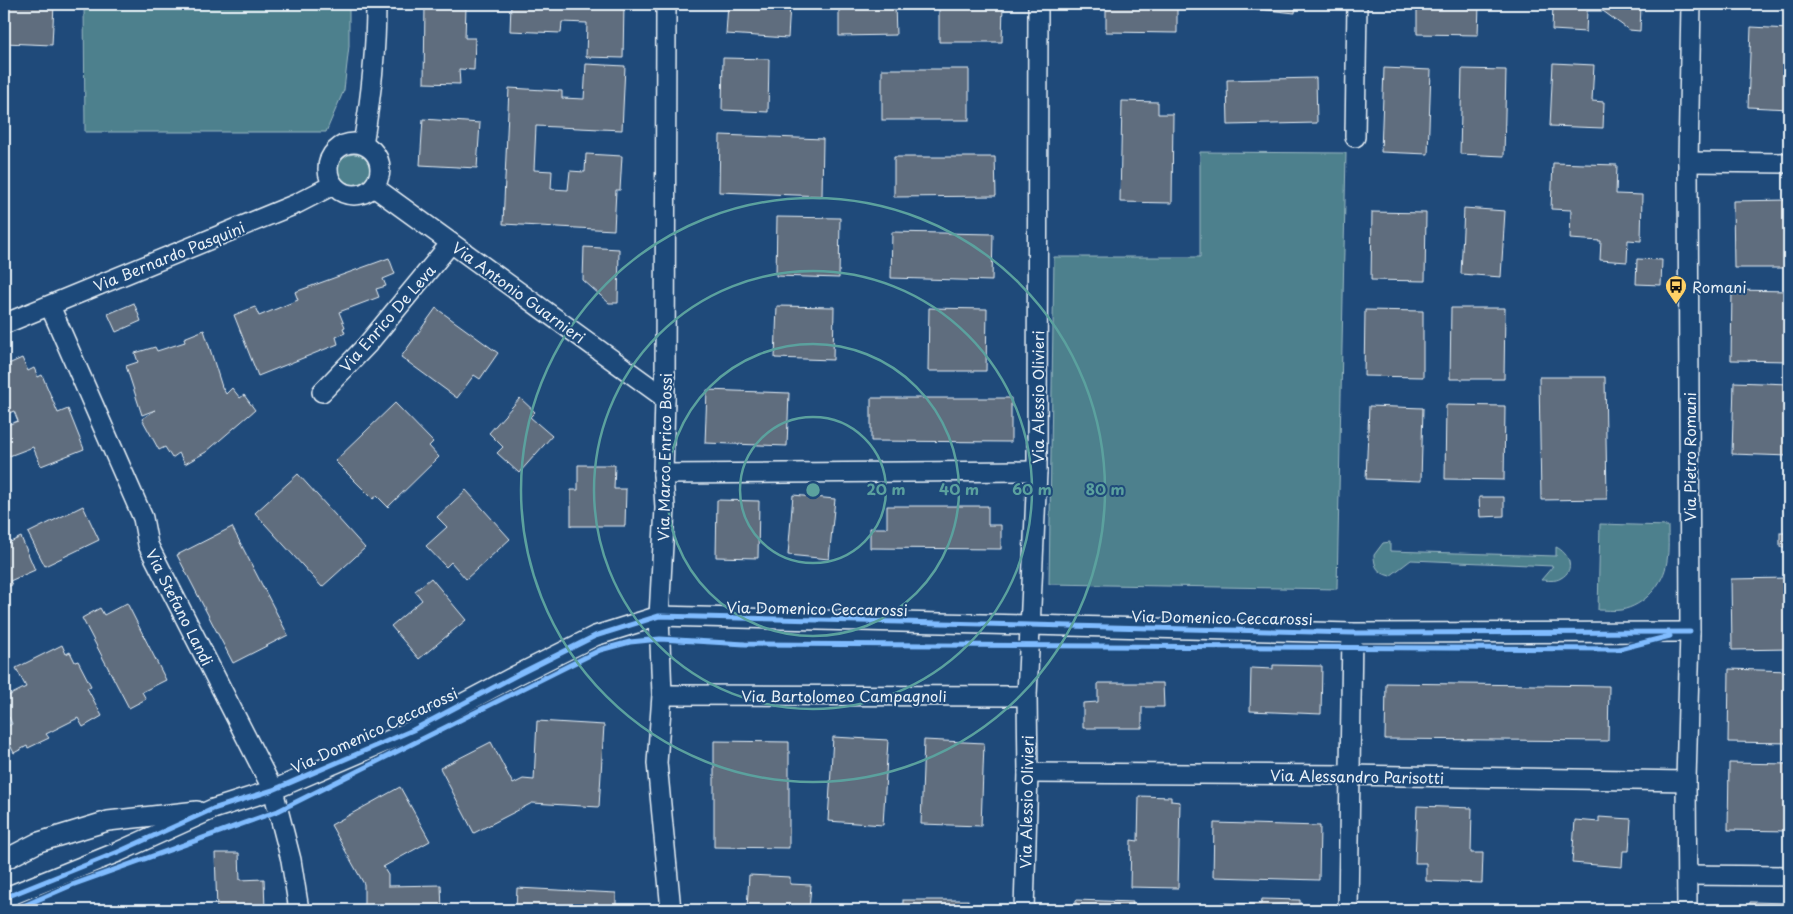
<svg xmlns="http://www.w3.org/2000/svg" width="1793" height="914" viewBox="0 0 1793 914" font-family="'Playpen Sans',sans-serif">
	<rect width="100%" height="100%" fill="#1f4a7a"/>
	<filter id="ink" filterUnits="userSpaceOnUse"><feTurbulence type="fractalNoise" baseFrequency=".02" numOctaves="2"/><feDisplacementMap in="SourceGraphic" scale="10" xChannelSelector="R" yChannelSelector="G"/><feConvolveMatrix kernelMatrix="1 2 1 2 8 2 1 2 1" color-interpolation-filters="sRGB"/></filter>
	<g filter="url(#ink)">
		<!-- green -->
		<g fill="#4d808d" stroke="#9ab8c2">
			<polygon points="84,4 349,4 349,46 344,90 326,132 85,132"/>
			<polygon points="1200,152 1346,153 1337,589 1049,584 1054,257 1200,257"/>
			<circle cx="354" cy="170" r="16"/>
			<path d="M 1600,524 L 1668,526 C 1668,537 1669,550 1667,561 C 1664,584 1644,606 1621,610 C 1614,611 1605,610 1598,610 Z"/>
			<path d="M 1390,542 L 1390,551 L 1556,556 L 1556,547 C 1569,553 1576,570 1561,578 C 1555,582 1547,580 1541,580 L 1553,566 L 1411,560 L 1390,576 C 1378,573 1374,567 1374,555 L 1383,543 Z"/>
		</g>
		<!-- building -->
		<g fill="#5e6d7e" stroke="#e8f1f8">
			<polygon points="4,4 54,4 52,45 4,43"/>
			<polygon points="425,4 476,4 476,7 466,7 465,38 475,38 474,70 459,69 460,84 424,83"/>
			<polygon points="511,4 624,4 623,58 586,57 587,23 562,22 561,33 510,31"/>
			<polygon points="728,4 790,4 788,38 726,34"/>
			<polygon points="839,4 895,4 896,35 839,36"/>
			<polygon points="939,4 1003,4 1002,42 939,42"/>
			<polygon points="1116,4 1177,4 1177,33 1106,32 1106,5"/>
			<polygon points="1241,4 1296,4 1295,13 1240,7"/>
			<polygon points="1417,4 1493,4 1493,6 1479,5 1478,35 1417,34"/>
			<polygon points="1553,4 1641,4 1640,31 1629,30 1603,11 1587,11 1586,32 1552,30"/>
			<polygon points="1751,27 1789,29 1789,109 1748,107"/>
			<polygon points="723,58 769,59 768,112 722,110"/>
			<polygon points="1553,63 1594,65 1592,101 1604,102 1603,128 1550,126"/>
			<polygon points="586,64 625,66 622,130 536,126 534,170 552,171 551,189 568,190 570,171 585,172 586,154 622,156 620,190 616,190 614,230 503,224 509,88 562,91 562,98 584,99"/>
			<polygon points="1384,68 1431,70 1428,154 1381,152"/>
			<rect x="882" y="69" width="87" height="51"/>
			<polygon points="1462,69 1506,70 1504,156 1460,154"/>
			<polygon points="1316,78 1317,123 1228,125 1227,80"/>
			<polygon points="1122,101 1158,102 1158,114 1173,114 1172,203 1120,202"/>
			<polygon points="423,119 480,123 477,168 420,165"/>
			<polygon points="720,135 823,139 822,196 719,192"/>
			<polygon points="894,157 995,157 996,196 894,197"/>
			<polygon points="1553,163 1617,165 1616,194 1642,195 1641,241 1628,240 1627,262 1600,260 1601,241 1570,239 1571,210 1551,209"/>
			<polygon points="1789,200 1789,268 1734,268 1733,201"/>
			<polygon points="1464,208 1505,211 1501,277 1461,274"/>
			<polygon points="1372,212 1426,213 1425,281 1371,280"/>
			<polygon points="777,217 840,218 839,278 776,276"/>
			<polygon points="892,232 993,234 992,281 891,278"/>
			<polygon points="584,247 619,249 618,303 609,303 583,280"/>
			<polygon points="389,258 395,274 383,279 386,286 376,289 379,297 339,312 345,327 343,328 345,333 336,337 338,344 258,376 234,315 255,307 259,316 298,300 295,292"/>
			<polygon points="1637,259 1662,260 1661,285 1636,284"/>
			<polygon points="1732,290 1789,291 1789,361 1731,360"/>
			<polygon points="134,303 141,321 116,332 108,314"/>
			<polygon points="777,306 834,307 833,360 775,358"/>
			<polygon points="436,308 498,353 480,379 474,375 457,398 401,357"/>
			<polygon points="929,308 987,309 986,371 928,371"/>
			<polygon points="1451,308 1505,308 1504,379 1450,379"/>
			<polygon points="1365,310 1423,311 1423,377 1364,376"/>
			<polygon points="204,330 222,387 226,394 232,388 240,398 244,395 255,410 206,452 185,464 179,453 172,458 165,447 159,450 142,419 155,410 142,415 126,366 138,362 135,353 155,347 157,351 185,342 184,338"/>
			<polygon points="22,358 28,371 34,368 38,377 42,375 58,413 68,409 84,449 41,466 33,447 4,458 4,426 18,421 14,411 4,415 4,366"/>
			<polygon points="1539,377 1605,377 1607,499 1541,500"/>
			<polygon points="1734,382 1789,384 1789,456 1732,454"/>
			<polygon points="707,390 789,393 787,446 705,443"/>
			<polygon points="520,398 535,412 530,417 552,436 519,473 497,453 503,447 489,433"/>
			<polygon points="871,398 1011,398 1011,442 871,441"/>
			<polygon points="395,403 433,442 429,446 439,457 388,507 377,496 373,499 335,461"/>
			<polygon points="1446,405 1505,406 1504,480 1445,479"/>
			<polygon points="1369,406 1423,408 1421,481 1366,479"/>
			<polygon points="578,465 615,465 614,489 626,489 625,526 571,526 571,490 578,490"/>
			<polygon points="298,474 365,548 322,587 255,513"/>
			<polygon points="466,490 510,539 466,579 451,562 446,567 426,546 447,527 437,517"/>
			<polygon points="793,495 835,499 829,559 788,555"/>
			<polygon points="1479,497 1504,497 1504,516 1480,517"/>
			<polygon points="717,500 759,501 758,558 716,557"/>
			<polygon points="83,506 99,540 45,566 28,533"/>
			<polygon points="887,506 988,506 988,525 1001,525 1001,549 870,548 870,528 887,528"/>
			<polygon points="232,527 288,635 233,663 177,555"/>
			<rect x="1780" y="533" width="9" height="14"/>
			<polygon points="21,537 35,570 10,581 12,585 4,588 4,545"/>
			<polygon points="431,578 466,620 419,659 391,626 422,600 415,591"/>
			<polygon points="1789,578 1789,649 1732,650 1731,579"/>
			<polygon points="127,603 166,680 142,692 146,699 129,708 82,618 100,608 104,615"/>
			<polygon points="62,645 66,654 70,652 75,662 78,661 91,686 87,688 102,716 83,727 78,718 46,734 49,738 28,748 27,746 14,753 4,733 4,728 12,724 9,717 4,720 4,698 26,687 16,668"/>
			<polygon points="1273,665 1322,666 1321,714 1250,711 1251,668 1273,669"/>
			<polygon points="1729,669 1789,671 1789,743 1728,742"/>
			<polygon points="1098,683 1163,683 1164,707 1142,707 1142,728 1083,728 1083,703 1098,702"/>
			<polygon points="1386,683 1609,686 1608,741 1385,739"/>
			<polygon points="537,721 604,725 599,807 532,803 474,833 440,768 491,742 513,784 523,779 534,780"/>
			<polygon points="833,737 888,740 883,825 828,821"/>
			<polygon points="924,740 984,743 981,826 921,824"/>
			<polygon points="714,741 789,742 789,848 714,847"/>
			<polygon points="1729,763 1789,764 1789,831 1728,830"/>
			<polygon points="400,787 430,841 383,867 388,875 388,886 441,885 442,910 364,910 364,884 331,825"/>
			<polygon points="1139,796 1171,797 1171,801 1180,802 1178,888 1130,887 1131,840 1138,841"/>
			<polygon points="1417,806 1472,808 1471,853 1483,853 1482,883 1426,881 1426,863 1415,863"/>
			<polygon points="1599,817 1631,819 1629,851 1623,851 1622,867 1572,863 1575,820 1599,822"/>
			<polygon points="1214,823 1320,826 1319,880 1213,877"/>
			<polygon points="215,853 239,853 240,880 264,879 265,910 217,910"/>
			<polygon points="749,875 790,877 790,884 811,885 809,910 747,909"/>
			<polygon points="517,888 616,893 616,910 516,910"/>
			<polygon points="1262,899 1300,900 1300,910 1221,910 1221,903 1261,904"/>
			<rect x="903" y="900" width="65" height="10"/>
			<polygon points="1076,900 1133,902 1132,907 1163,908 1163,910 1076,910"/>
			<polygon points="1750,902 1789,903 1789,910 1749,910"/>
		</g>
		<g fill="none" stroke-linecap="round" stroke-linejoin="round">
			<!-- minor casing -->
			<g stroke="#e8f1f8" stroke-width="22">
				<g id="minor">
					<polyline points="666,4 665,398 663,474 665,508 659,616 662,695 657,763 671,910"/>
					<polyline points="1355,137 1357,4"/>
					<circle cx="354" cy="169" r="26"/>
					<path d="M 363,144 C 371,98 376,51 376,4"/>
					<polyline points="1688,162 1789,163"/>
					<polyline points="374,187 665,398"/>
					<polyline points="50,306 143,518 148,545 273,790 291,860 299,910"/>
					<polyline points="4,324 296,204 333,185"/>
					<polyline points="322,392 367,345 451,243"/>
					<polyline points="663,474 1037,471"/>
					<polyline points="662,695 1027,696"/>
					<polyline points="1028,773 1349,775 1686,781"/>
					<polyline points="4,860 39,842 108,821 197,811"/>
					<polyline points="1688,875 1789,876"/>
					<polyline points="4,898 118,852 213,809 273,790 413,730 517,675 595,636 659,616 1352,633 1690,632"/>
					<polyline points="1024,910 1028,773 1027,696 1037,471 1038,4"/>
					<polyline points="1348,910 1352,633"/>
					<polyline points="1687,910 1686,781 1690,632 1688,162 1691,4"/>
				</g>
			</g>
			<!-- minor -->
			<use href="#minor" stroke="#1f4a7a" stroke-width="19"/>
			<!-- cycleway casing -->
			<g stroke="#1f4a7a" stroke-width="8">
				<g id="cycleway">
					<polyline points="4,898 118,852 213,809 273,790 413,730 517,675 595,636 659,616 1352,633 1690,632"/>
					<polyline points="14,910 72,885 278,811 600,650 630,642 660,639 745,644 1619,649 1670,636"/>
				</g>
			</g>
			<!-- cycleway -->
			<use href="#cycleway" stroke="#80bcff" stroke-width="5"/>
		</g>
	</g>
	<!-- distance rings -->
	<g fill="none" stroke="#5ba19e" stroke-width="2.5">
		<circle cx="813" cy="490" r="73"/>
		<circle cx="813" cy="490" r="146"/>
		<circle cx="813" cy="490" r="219"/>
		<circle cx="813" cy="490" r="292"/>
	</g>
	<!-- icons -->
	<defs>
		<g id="bus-pin" transform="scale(1.125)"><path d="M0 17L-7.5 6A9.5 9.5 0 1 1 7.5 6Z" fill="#ffd166" stroke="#1f4a7a"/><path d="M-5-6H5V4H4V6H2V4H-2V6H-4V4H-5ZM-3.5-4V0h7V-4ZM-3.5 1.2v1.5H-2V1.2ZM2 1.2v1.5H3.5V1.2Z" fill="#111"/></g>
	</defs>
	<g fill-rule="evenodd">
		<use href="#bus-pin" x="1676" y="286"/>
	</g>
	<g text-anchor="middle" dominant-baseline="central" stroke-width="4" stroke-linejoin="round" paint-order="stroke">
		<!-- street labels -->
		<g font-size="15" fill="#e8f1f8" stroke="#1f4a7a">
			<text transform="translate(169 256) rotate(-22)">Via Bernardo Pasquini</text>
			<text transform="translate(519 292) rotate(36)">Via Antonio Guarnieri</text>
			<text transform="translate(387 318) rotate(-49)">Via Enrico De Leva</text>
			<text transform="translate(1037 397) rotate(-90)">Via Alessio Olivieri</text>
			<text transform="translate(664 457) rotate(-89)">Via Marco Enrico Bossi</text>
			<text transform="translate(1689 457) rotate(-90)">Via Pietro Romani</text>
			<text transform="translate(180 607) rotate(63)">Via Stefano Landi</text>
			<text transform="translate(817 608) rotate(1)">Via Domenico Ceccarossi</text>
			<text transform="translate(1222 617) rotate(1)">Via Domenico Ceccarossi</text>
			<text x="844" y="695">Via Bartolomeo Campagnoli</text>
			<text transform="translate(374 730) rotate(-25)">Via Domenico Ceccarossi</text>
			<text transform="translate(1357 776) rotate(1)">Via Alessandro Parisotti</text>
			<text transform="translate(1026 802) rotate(-89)">Via Alessio Olivieri</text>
		</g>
		<!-- poi labels -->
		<g font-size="15" fill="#e8f1f8" stroke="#1f4a7a" text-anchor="start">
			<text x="1692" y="286">Romani</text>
		</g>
	</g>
	<circle cx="813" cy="490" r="8" fill="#5ba19e" stroke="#1f4a7a" stroke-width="2.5"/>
	<g font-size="15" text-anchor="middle" font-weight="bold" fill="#5ba19e" stroke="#1f4a7a" stroke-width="4" stroke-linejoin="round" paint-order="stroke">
		<text x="886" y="495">20 m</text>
		<text x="959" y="495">40 m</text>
		<text x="1032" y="495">60 m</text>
		<text x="1105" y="495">80 m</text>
	</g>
	<!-- margin -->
	<rect width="1793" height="914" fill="none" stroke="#1f4a7a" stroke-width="20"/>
	<rect x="10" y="10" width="1773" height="894" fill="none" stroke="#e8f1f8" stroke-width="2" filter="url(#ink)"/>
</svg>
